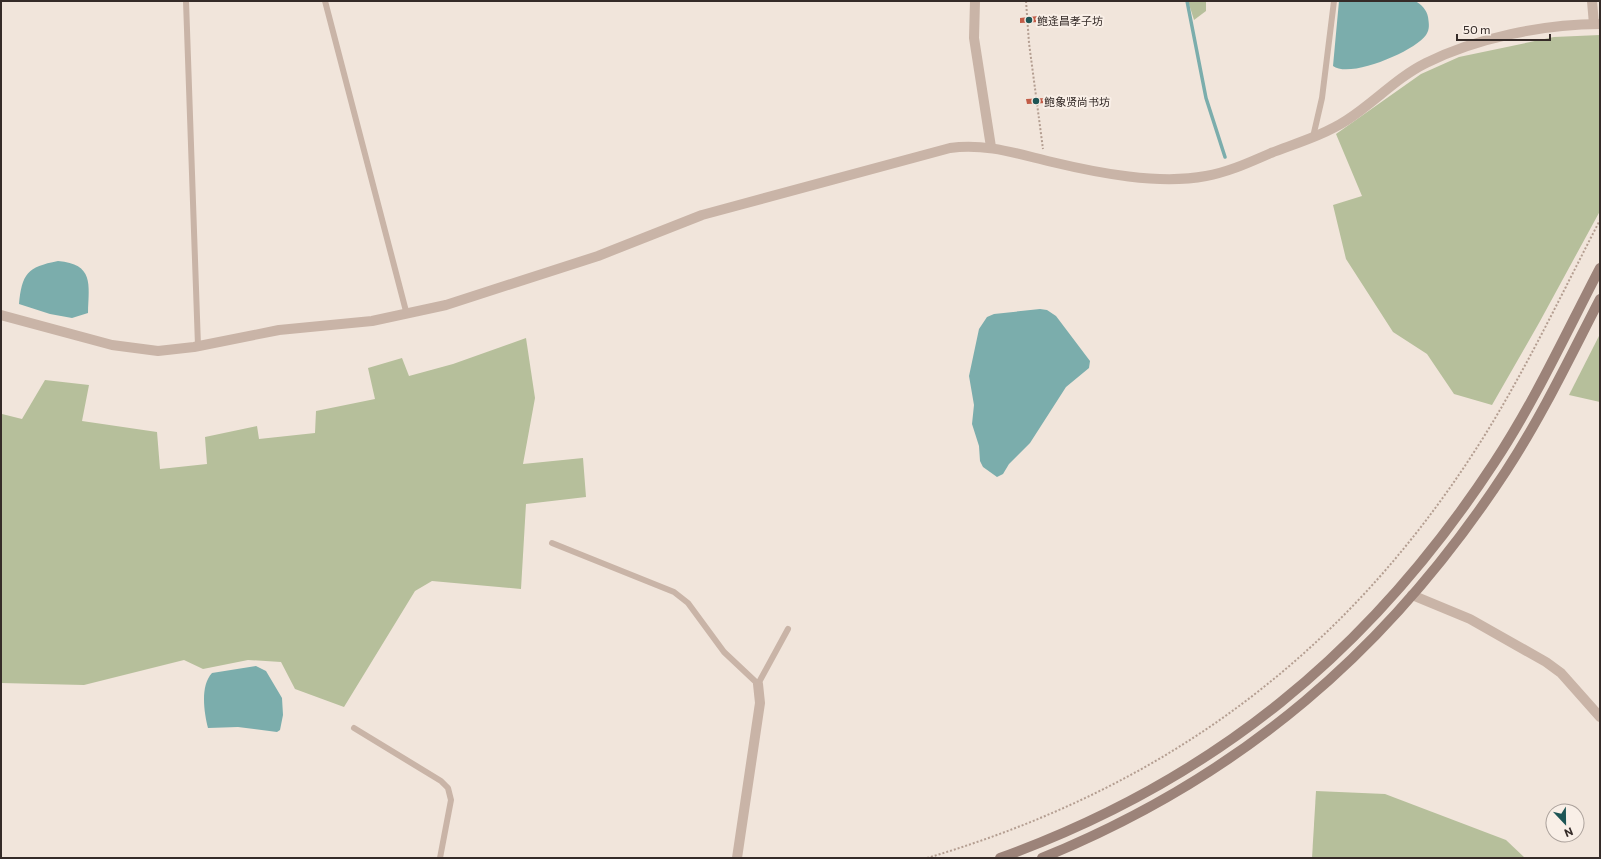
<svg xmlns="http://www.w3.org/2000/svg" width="1601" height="859" viewBox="0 0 1601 859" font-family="Commissioner,'Noto Sans SC',sans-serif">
	<rect width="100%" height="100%" fill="#f1e5db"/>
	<!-- green -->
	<g fill="#b6bf9b">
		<polygon points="1188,1 1206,1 1206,11 1194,20"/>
		<polygon points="1600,35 1600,211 1539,323 1492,405 1454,394 1427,354 1393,332 1346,259 1333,205 1362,196 1336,134 1421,74 1459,57 1554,37"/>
		<polygon points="1600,334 1600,402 1569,395"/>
		<polygon points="526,338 535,398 523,464 583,458 586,497 526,504 521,589 432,581 415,591 344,707 295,689 281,662 248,660 203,669 184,660 84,685 1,683 1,416 2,414 22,419 45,380 89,385 82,421 157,432 160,469 207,464 205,437 257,426 259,439 315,433 316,411 375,399 368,368 402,358 409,376 453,364"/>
		<polygon points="1316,791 1385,794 1506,840 1525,858 1312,858"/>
	</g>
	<!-- water -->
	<g fill="#7badac">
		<path d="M 1339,1 L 1415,1 C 1421,4 1427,10 1428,17 C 1429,24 1430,29 1426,35 C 1415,51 1350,79 1333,66 Z"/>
		<path d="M 58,261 C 94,264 89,284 88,313 L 72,318 L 50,314 L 19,304 C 22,274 27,267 58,261 Z"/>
		<polygon points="1040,309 1047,310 1056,316 1090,361 1089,368 1066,387 1030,443 1009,464 1003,474 997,477 983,467 980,461 979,446 972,424 974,405 969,376 979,329 987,317 994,314"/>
		<path d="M 256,666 L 266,671 L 282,698 L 283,715 L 280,730 L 277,732 L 238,727 L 208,728 C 204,712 200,686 212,673 Z"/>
	</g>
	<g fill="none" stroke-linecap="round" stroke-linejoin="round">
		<!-- stream -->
		<polyline stroke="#7badac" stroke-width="3.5" points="1187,1 1206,98 1225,157"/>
	</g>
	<!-- building -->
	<g fill="#c25c47">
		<polygon points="1038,16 1039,22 1020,23 1020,18"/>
		<polygon points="1046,98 1046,103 1027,104 1026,99"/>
	</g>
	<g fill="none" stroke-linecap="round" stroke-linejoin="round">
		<!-- path -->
		<g stroke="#b49e91" stroke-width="2" stroke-dasharray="2 2" stroke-linecap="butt">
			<polyline points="1026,1 1029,43 1043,149"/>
			<path d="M 927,858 C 1164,788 1342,657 1476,449 C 1523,376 1560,297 1600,220"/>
		</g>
		<!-- service -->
		<g stroke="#c9b4a7" stroke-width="6">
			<polyline points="186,1 198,346"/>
			<polyline points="325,1 407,315"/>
			<polyline points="1313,137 1322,98 1334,1"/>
			<polyline points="552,543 674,592 688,603 724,652 758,684 788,629"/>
			<polyline points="354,728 441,781 448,788 451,800 440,858"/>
		</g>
		<!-- minor -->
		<g stroke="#c9b4a7" stroke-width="10">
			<polyline points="975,1 974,38 991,147"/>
			<polyline points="1592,1 1594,24"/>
			<path d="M 1,315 L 112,345 L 158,351 L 194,347 L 279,330 L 372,321 L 446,305 L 598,256 L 702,215 L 950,148 C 986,143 1018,154 1052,162 C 1098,173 1159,185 1206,176 C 1229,172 1250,162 1271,153 C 1297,143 1324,135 1347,120 C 1375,102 1396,78 1426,63 C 1476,38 1544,24 1600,24"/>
			<polyline points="1412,595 1470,619 1546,662 1561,673 1600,717"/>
			<polyline points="737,858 760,703 758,684"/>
		</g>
		<!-- secondary -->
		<g stroke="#9c8379" stroke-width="10">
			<path d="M 1000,858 C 1213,781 1370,652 1494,463 C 1535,401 1566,333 1600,268"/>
			<path d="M 1042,858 C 1241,777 1389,650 1506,471 C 1542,416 1570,357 1600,299"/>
		</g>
	</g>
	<!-- markers -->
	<g fill="#1e5555" stroke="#f9efe7" stroke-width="1.5">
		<circle cx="1029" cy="20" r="4"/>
		<circle cx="1036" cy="101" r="4"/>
	</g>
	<g text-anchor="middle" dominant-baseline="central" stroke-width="4" stroke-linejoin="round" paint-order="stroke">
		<!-- poi labels -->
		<g font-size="11" fill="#352b28" stroke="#f9efe7" text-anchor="start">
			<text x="1037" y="20">鲍逢昌孝子坊</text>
			<text x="1044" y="101">鲍象贤尚书坊</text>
		</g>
	</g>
	<!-- border -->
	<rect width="1601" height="859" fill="none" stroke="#352b28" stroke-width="4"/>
	<!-- north arrow -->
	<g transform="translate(1565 823) rotate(158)"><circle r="19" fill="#f9efe7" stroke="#aba19b"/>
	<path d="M0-3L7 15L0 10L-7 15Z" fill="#1e5555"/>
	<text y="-6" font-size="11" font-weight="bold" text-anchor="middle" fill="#352b28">N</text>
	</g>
	<!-- scale -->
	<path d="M1457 34v6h93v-6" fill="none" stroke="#352b28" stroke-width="2"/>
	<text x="1463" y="34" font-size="12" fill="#352b28" stroke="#f9efe7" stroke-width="3" paint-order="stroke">50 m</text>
</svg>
